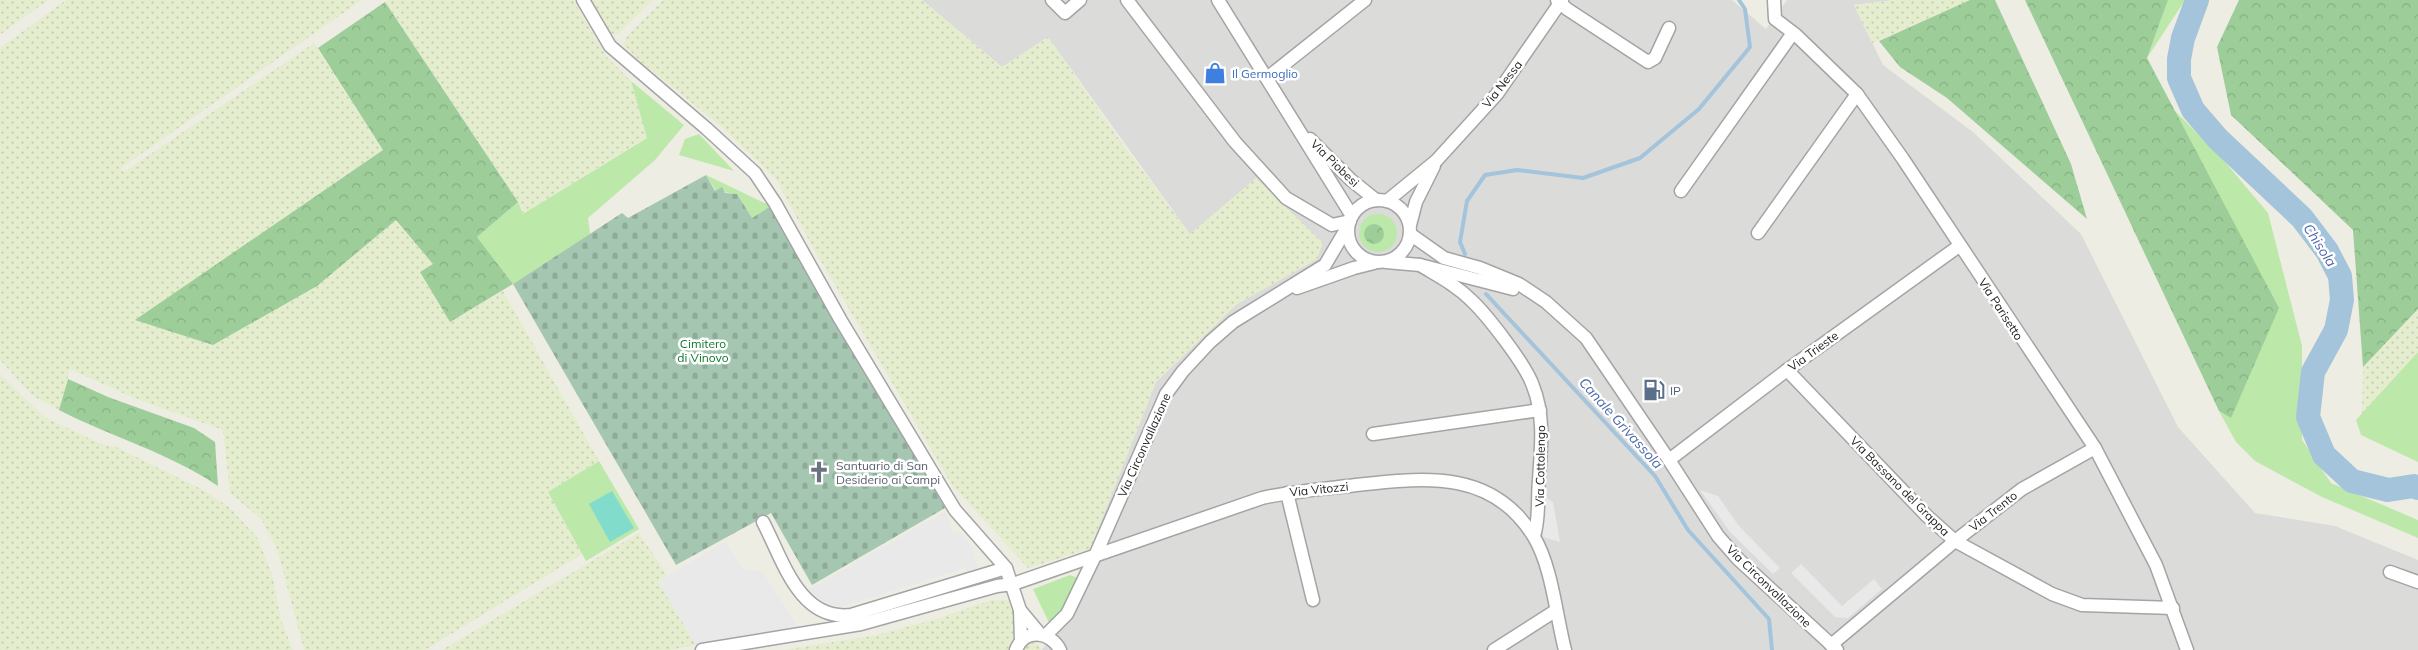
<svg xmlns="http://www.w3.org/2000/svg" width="2418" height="650" viewBox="0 0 2418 650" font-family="Mulish,sans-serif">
	<defs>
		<pattern id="farmland-dots" width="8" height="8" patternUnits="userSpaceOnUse" patternTransform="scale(1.25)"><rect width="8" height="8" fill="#e5edcf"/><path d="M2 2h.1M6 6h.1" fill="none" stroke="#c4cbb1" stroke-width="1.8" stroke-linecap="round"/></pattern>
		<pattern id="forest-crowns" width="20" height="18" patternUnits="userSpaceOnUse" patternTransform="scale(1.25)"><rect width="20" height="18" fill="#9dcd99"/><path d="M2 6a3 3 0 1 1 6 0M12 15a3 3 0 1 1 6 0" fill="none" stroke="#87b083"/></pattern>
		<pattern id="cemetery-stones" width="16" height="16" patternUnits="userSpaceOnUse" patternTransform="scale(1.25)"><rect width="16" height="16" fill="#a5c7b1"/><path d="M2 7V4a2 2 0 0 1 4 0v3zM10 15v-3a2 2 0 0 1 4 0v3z" fill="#8eaa98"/></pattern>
	</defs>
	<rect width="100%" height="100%" fill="#eeede3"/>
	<!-- residential -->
	<polygon fill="#dbdbda" points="922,0 1732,0 1766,29 1787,0 1894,0 1854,5 1883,65 1973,132 2081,234 2178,427 2255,513 2335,526 2418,560 2418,650 1042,650 1055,631 1090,549 1156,382 1237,304 1317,259 1190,234 1048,37 1002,67"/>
	<!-- farmland -->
	<g fill="url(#farmland-dots)">
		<polygon points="0,0 48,0 0,35"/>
		<polygon points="66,0 362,0 121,168 124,172 314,43 383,150 136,320 317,286 396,220 433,264 420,272 450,322 503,291 599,461 548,492 582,554 425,650 304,650 277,549 261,519 230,493 223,430 134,398 70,369 59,410 33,396 0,360 0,48"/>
		<polygon points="389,0 573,0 606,56 631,81 647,137 523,214 518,202 385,2"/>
		<polygon points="589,0 653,0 617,35 607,32"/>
		<polygon points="663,0 922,0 1002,67 1048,37 1119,139 1190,234 1256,178 1323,243 1317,259 1237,304 1156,382 1090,549 1028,568 952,485 811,244 776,179 723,128 640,61 623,44 628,35"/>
		<polygon points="1894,0 1970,0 1872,43 1854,5"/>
		<polygon points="2418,309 2418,352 2362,414 2363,367"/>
		<polygon points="0,374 44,417 99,443 116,447 203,490 229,507 257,537 272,574 281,620 293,650 0,650"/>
		<polygon points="639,533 667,575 658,581 696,645 670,650 442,650"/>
		<polygon points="991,600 1016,600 1041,650 783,650 872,636 937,619"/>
	</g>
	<!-- grass -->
	<g fill="#bce8aa">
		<polygon points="2168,0 2185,0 2147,58"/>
		<polygon points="631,81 684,125 655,160 588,218 590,234 513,284 477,237 518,202 523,214 647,138"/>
		<polygon points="2174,110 2220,156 2268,213 2302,346 2302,440 2331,483 2418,520 2418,538 2322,497 2255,461 2236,442 2219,411 2231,418"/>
		<polygon points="699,134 734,171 679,155 685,139"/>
		<polygon points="706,175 771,206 752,218 737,194 716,191"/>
		<circle cx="1378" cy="233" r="19"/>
		<polygon points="2418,352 2418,462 2361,435 2356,420"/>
		<polygon points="599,461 639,529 586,561 548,492"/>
		<polygon points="1070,575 1078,578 1055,631 1052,629 1033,589"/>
	</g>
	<!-- forest -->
	<g fill="url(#forest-crowns)">
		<polygon points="1970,0 1995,0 2071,164 2087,219 1947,98 1900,67 1879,41"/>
		<polygon points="2025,0 2168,0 2147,58 2279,308 2231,418 2219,411"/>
		<polygon points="2239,0 2418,0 2418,309 2363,367 2353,230 2231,115 2217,47"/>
		<polygon points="385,2 518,202 477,237 513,284 450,322 420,272 433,264 396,220 317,286 213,345 135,320 383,150 318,48"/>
		<circle cx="1374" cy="234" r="10"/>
		<path d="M 68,379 L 108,397 L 194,428 L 215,442 L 218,486 C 169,453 112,437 59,410 Z"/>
	</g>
	<!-- cemetery -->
	<polygon fill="url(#cemetery-stones)" points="706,175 715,191 722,187 725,193 737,194 752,218 771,206 945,508 812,585 771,513 676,565 513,284 622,213 628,218"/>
	<!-- pitch -->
	<polygon fill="#82dccc" points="612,491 634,528 610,542 589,504"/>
	<!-- parking -->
	<g fill="#e9e9e9">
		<polygon points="1700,490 1718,496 1739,526 1780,568 1773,574 1730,532"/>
		<polygon points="1538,493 1553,502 1560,542 1543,537"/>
		<polygon points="946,511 953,533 960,532 972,547 978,568 966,572 965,568 841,607 831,605 815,597 808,590"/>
		<polygon points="725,542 744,570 762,571 800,629 696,645 658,581"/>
		<polygon points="1801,564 1842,606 1874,579 1882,589 1848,618 1835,617 1791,573"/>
	</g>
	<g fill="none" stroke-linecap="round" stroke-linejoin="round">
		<!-- stream -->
		<g stroke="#a4c4db" stroke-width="4">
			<polyline points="1465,254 1460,242 1467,201 1485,175 1517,170 1583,178 1640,158 1699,109 1750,47 1745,9 1739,0"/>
			<polyline points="1486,294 1655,476 1688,530 1769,619 1772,650"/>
		</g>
		<!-- river -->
		<polyline stroke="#a4c4db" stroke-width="24" points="2197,0 2183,38 2179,59 2179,78 2193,110 2218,139 2302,218 2327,251 2340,276 2342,300 2336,330 2313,372 2308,417 2324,455 2352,481 2388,490 2414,486 2418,488"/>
		<!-- minor casing -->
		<g stroke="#a4a4a4" stroke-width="15">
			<g id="minor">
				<polyline points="583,0 610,46 707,129 755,173 775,203 840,319 955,510 1006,568 1020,610 1021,641"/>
				<polyline points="1052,0 1065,13 1080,0"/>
				<polyline points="1127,0 1235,142 1286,198 1332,225 1350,221"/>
				<polyline points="1218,0 1352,216"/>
				<polyline points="1557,0 1567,9 1648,62 1655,58 1669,28"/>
				<polyline points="1774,0 1775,19 1796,35 1857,94 1903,159 2095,448 2156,565 2187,650"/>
				<polyline points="1267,78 1365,0"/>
				<polyline points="1310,139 1351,180 1376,200"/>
				<polyline points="1681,191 1793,33"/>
				<circle cx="1379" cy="231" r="31"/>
				<polyline points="1387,201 1436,161 1497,94 1562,0"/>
				<polyline points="1410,225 1416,202 1434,166"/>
				<polyline points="1758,233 1857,94"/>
				<polyline points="1410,234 1444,258 1480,268 1519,284 1546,302 1586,338 1669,460 1718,536 1738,559 1837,650"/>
				<polyline points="1386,262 1420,265 1513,289"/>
				<path d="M 1420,265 C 1438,276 1456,285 1471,300 C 1487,315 1526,365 1533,386 C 1545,416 1541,448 1539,480 C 1537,500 1540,517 1534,536"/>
				<polyline points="1297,288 1354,268 1374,263"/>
				<polyline points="1787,370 1927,516 1955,541 2052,594 2082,605 2173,608"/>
				<polyline points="1373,434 1540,410"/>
				<polyline points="1669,460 1787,370 1959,246"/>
				<polyline points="1287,493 1313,600"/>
				<path d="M 763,522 C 783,560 799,621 851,615 L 1006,568"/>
				<polyline points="2390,572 2418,582"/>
				<polyline points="1020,610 1040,634"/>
				<polyline points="1046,635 1067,614 1095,556 1166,394 1183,371 1210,342 1233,322 1325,265 1348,226"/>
				<polyline points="1831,645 1955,541 2022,489 2095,448"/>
				<path d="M 702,650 L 861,624 L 997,586 L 1013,584 L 1262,498 C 1293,491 1325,489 1356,485 C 1423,478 1492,468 1534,537 C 1552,567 1556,615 1565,650"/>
				<path d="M 1016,650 C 1024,628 1051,631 1060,650"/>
				<polyline points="1494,650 1555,611"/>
			</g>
		</g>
		<!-- minor -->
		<use href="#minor" stroke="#fff" stroke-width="12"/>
	</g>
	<!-- icons -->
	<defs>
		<g id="shop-bare" transform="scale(1.725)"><path d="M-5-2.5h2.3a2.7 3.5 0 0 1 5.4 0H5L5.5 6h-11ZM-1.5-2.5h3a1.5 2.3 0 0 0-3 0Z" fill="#3f7fe0" stroke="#fff" stroke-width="2.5" paint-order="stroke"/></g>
		<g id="fuel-bare" transform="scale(1.725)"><path d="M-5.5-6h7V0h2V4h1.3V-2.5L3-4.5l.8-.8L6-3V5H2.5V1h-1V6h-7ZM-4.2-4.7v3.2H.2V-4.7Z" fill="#5c6f8a" stroke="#fff" stroke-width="2.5" paint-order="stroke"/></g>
		<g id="church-bare" transform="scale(1.725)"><path d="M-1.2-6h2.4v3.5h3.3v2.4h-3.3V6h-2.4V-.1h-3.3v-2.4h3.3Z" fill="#6b7280" stroke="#fff" stroke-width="2.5" paint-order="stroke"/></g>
	</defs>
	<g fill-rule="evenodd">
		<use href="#shop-bare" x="1215" y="73"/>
		<use href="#fuel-bare" x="1654" y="390"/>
		<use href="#church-bare" x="819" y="472"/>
	</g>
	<g text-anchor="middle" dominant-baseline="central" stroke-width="5" stroke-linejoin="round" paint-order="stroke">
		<!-- shop labels -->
		<g font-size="12" fill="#366cbe" stroke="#fff" text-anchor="start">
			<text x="1232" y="73">Il Germoglio</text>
		</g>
		<!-- street labels -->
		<g font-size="12" fill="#1d1d1d" stroke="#fff">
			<text transform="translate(1502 84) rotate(-52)">Via Nessa</text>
			<text transform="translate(1335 163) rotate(44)">Via Piobesi</text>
			<text transform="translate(2001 309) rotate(57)">Via Parisetto</text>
			<text transform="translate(1813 351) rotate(-36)">Via Trieste</text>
			<text transform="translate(1144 445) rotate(-66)">Via Circonvallazione</text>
			<text transform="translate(1540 466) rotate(-89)">Via Cottolengo</text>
			<text transform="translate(1900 486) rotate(45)">Via Bassano del Grappa</text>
			<text transform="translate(1319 489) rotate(-6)">Via Vitozzi</text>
			<text transform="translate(1993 511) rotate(-38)">Via Trento</text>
			<text transform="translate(1769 586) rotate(44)">Via Circonvallazione</text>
		</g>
		<!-- park labels -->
		<g font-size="12" fill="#0d7a2c" stroke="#fff">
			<text x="703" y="343">Cimitero<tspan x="703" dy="14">di Vinovo</tspan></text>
		</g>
		<!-- service labels -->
		<g font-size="12" fill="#4e5e75" stroke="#fff" text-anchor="start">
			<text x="1670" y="390">IP</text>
		</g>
		<!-- worship labels -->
		<g font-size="12" fill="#5b616d" stroke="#fff" text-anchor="start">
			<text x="836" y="465">Santuario di San<tspan x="836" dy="14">Desiderio ai Campi</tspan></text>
		</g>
		<!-- water labels -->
		<g font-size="14" font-style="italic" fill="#4c68ab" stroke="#fff">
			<text transform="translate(2320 245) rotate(57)">Chisola</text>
			<text transform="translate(1621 423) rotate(48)">Canale Grivassola</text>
		</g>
	</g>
</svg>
